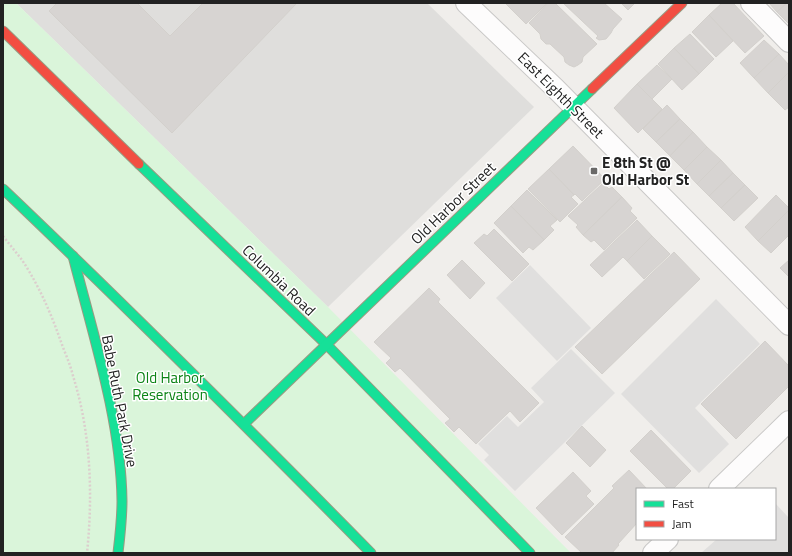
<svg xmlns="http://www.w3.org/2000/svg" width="792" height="556" viewBox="0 0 792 556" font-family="'Titillium Web',sans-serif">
	<rect width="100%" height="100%" fill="#f0eeeb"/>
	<!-- residential -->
	<polygon fill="#dfdedc" points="16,3 427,3 534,107 328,307"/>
	<!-- park -->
	<polygon fill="#daf5da" points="3,3 16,3 328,307 571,553 3,553"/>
	<!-- parking -->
	<g fill="#e0dfde">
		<polygon points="530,265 591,328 557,361 496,298"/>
		<polygon points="716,299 760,344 695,408 729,444 699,473 621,394"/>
		<polygon points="571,349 615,393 515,491 484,460 489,455 478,444 507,416 518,427 544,402 531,388"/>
		<polygon points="775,503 789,518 789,553 701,553 717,539 775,539"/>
	</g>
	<!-- building -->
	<g fill="#d7d4d2" stroke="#d3d0cc">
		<polygon points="57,3 137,3 170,36 203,3 297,3 172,133 49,11"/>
		<polygon points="507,3 547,3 526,24 506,4"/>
		<polygon points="548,3 555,3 597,44 583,57 582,62 578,65 574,67 569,65 565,62 564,57 550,44 546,44 541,39 540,34 529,23"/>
		<polygon points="563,3 604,3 622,19 613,29 611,33 606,39 599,40 596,38 598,36"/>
		<polygon points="621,3 635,3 628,10"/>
		<polygon points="722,3 733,3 764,36 745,53 709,15"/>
		<polygon points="769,3 787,3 777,12"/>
		<polygon points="787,3 789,3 789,24 777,12"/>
		<polygon points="709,15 733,41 716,57 692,32"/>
		<polygon points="690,34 714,59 699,74 674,48"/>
		<polygon points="764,40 779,54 754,78 740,63"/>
		<polygon points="674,48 699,74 682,90 658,64"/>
		<polygon points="779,54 789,65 789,72 768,93 754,78"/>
		<polygon points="657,65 672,79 652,99 637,84"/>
		<polygon points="789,72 789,107 785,110 768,93"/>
		<polygon points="637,84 662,109 638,133 614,108"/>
		<polygon points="667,105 680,119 656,142 643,129"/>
		<polygon points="680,119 693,132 670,156 656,142"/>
		<polygon points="693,132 707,147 684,170 670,156"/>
		<polygon points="573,146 605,179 582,201 575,194 574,195 549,169"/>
		<polygon points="707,147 721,160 697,184 684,170"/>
		<polygon points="721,160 733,173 709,196 697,184"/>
		<polygon points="549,169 574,195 571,197 578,204 560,222 528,189"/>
		<polygon points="733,173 745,185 721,208 709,196"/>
		<polygon points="603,183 609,189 612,187 622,197 583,235 576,227 578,225 568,216"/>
		<polygon points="745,185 758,198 734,221 721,208"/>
		<polygon points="527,190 557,220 550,226 554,230 544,240 511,206"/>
		<polygon points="776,195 789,208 789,210 758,241 745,227"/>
		<polygon points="622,197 632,208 630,211 637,218 604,250 594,240 591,242 583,235"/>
		<polygon points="511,206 544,240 533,250 529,247 523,253 494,223"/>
		<polygon points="789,210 789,235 771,253 758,241"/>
		<polygon points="637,220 652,236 627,261 623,257 602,277 590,265"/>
		<polygon points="494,229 529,264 512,281 474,243 484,234 487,236"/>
		<polygon points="652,236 670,254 644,279 627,261"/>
		<polygon points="674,252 700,279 602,374 575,347"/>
		<polygon points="462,260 485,283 470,299 447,275"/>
		<polygon points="789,260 789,277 780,268"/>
		<polygon points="429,288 440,299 438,302 539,403 520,422 510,411 476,444 459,427 454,432 445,423 450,419 400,368 395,372 386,363 391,358 374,342"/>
		<polygon points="765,341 789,366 789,386 736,439 701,404"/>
		<polygon points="582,426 606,450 590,467 566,443"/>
		<polygon points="651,430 691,471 673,489 668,489 630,451"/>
		<polygon points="629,470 647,489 637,489 637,523 618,544 619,545 612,553 582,553 565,537 614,488 612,486"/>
		<polygon points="573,472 591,491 586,496 594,504 562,535 536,508"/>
	</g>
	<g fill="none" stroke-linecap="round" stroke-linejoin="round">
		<!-- street casing -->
		<g stroke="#c9c8c7" stroke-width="22">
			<g id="street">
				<polyline points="466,3 556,89 789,325"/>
				<polyline points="751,3 789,42"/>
				<polyline points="719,489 789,421"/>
				<polyline points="653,553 668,539"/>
			</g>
		</g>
		<!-- fast casing -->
		<g stroke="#999a82" stroke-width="11">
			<g id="fast">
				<polyline points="139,164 327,345 530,553"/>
				<path d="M 3,189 C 128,308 250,430 371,553"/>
				<path d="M 73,256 C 93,335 121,420 122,501 C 122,519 120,536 118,553"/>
				<polyline points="244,424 592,89"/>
			</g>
		</g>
		<!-- jam casing -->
		<g stroke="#999a82" stroke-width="11">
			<g id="jam">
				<polyline points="3,31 139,164"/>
				<polyline points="592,89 682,3"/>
			</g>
		</g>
		<!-- path -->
		<path stroke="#dccecd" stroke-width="2.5" stroke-dasharray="2 2" stroke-linecap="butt" d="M 3,236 C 9,244 16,252 22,260 C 38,284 50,311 60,339 C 64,351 70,363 73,376 C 91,433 93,495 87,553"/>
		<!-- street -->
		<use href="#street" stroke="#fdfcfc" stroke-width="20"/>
		<!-- fast -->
		<use href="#fast" stroke="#16e098" stroke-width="9"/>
		<!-- jam -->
		<use href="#jam" stroke="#f24e42" stroke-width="9"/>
	</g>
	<!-- markers -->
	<rect fill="#6a6968" stroke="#fff" stroke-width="1.5" x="590" y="167" width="8" height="8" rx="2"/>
	<g text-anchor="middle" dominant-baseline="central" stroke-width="3" stroke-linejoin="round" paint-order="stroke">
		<!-- street labels -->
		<g font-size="15" fill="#222" stroke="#fff">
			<text transform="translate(561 95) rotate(45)">East Eighth Street</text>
			<text transform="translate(453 203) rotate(-44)">Old Harbor Street</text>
			<text transform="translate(279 280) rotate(44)">Columbia Road</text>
			<text transform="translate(120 401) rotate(79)">Babe Ruth Park Drive</text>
		</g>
		<!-- poi labels -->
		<g font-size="15" font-weight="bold" fill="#222" stroke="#fff" text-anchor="start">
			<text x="602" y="162">E 8th St @<tspan x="602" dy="17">Old Harbor St</tspan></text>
		</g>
		<!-- park labels -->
		<g font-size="15" fill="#0c8416" stroke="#fff">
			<text x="170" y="377">Old Harbor<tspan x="170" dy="17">Reservation</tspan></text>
		</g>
	</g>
	<!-- border -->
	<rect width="792" height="556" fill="none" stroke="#222222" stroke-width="8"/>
	<!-- legend -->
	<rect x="636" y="488" width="140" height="52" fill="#ffffff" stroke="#a7a7a7"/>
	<rect x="644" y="501" width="20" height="6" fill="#16e098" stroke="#a7a7a7"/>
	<text x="672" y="508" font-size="12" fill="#222222">Fast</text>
	<rect x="644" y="521" width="20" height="6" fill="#f24e42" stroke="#a7a7a7"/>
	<text x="672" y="528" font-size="12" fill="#222222">Jam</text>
</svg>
